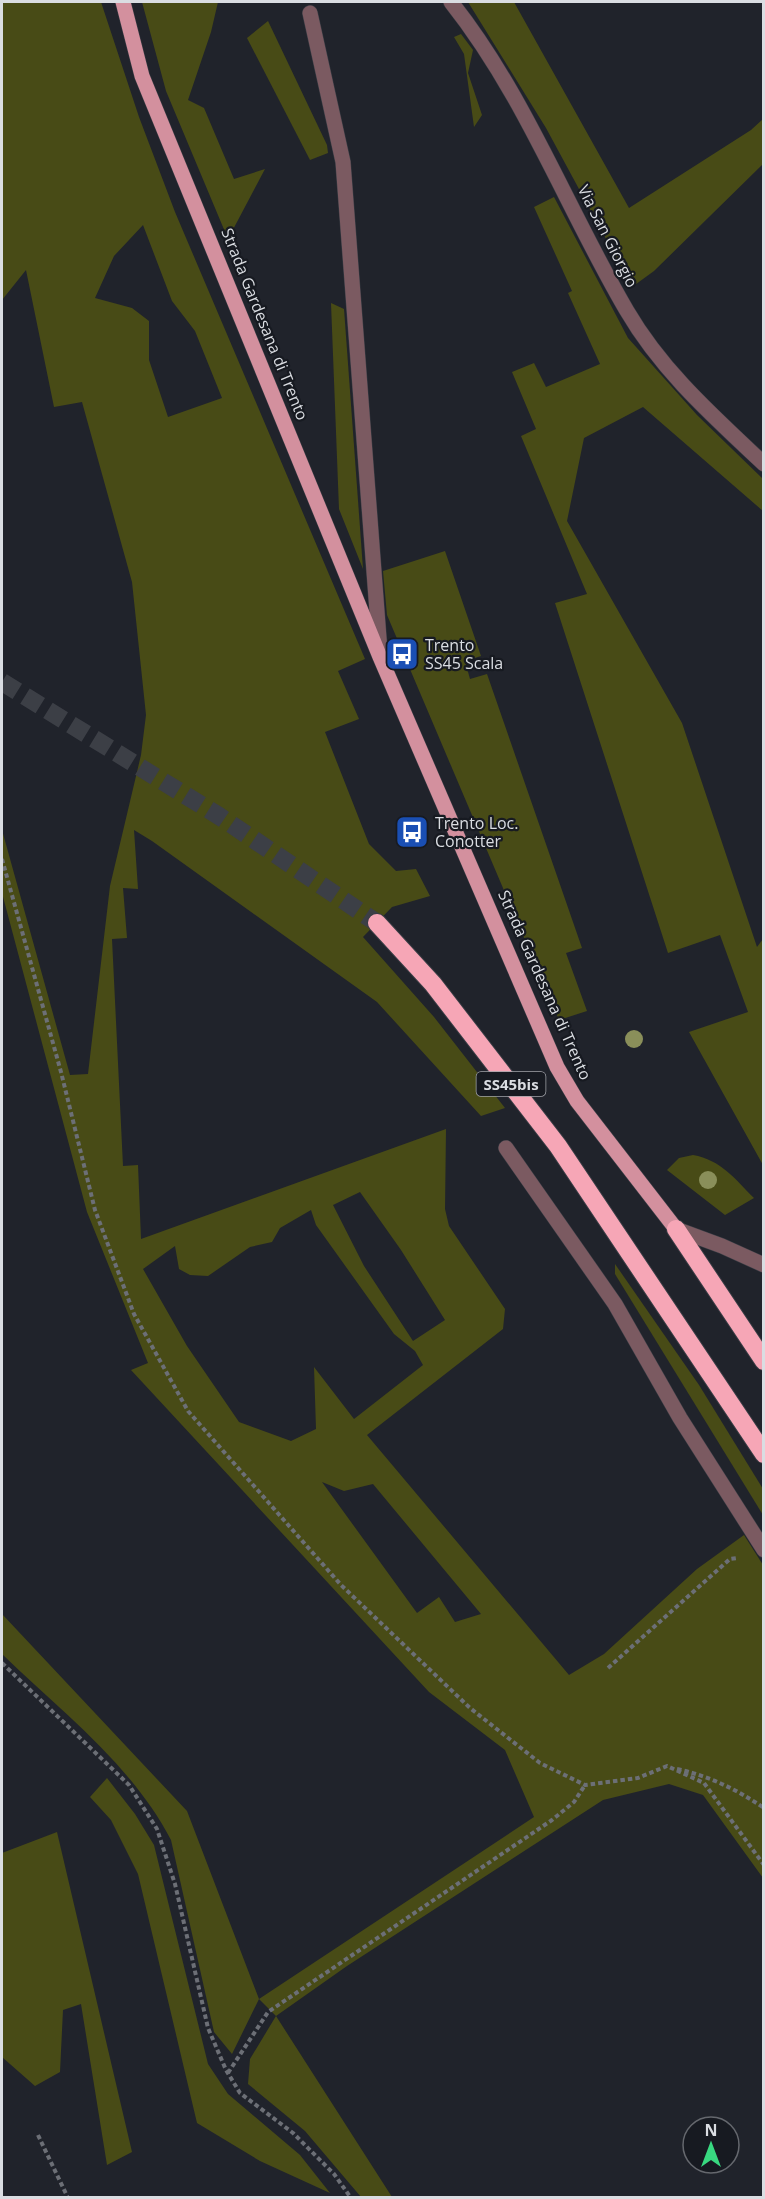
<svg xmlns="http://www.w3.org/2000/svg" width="765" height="2199" viewBox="0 0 765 2199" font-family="'Open Sans',sans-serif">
	<rect width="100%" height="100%" fill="#20232b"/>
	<!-- green -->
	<g fill="#484b16" fill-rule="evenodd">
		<path d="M 2,2 L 101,2 L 139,117 L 175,212 L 365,659 L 338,671 L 359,719 L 325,732 L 369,844 L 396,871 L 416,869 L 430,896 L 392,907 L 363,937 L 434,1017 L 505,1108 L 481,1116 L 377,1002 L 152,841 L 134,830 L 138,889 L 123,888 L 127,938 L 112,939 L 123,1166 L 138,1165 L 141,1239 L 446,1129 L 445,1209 L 449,1226 L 505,1309 L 503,1329 L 367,1435 L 569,1675 L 604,1654 L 697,1569 L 744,1535 L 763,1565 L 763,1878 L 703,1795 L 669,1784 L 603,1800 L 347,1966 L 276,2016 L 392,2197 L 361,2197 L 305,2131 L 248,2084 L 250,2059 L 276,2016 L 259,1999 L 232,2054 L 214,2032 L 171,1840 C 132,1765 62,1712 2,1654 L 2,1614 L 187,1811 L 259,1999 L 534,1817 L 505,1750 L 429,1692 L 131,1370 L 148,1363 L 87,1212 L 2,893 L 2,830 L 70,1075 L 88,1074 L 110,886 L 141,755 L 146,715 L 132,582 L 82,402 L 54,407 L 26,270 L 2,300 ZM 143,225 L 172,301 L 195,331 L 222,398 L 168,417 L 149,360 L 149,321 L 132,308 L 95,298 L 114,256 ZM 360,1192 L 401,1250 L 445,1320 L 413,1341 L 364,1266 L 333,1205 ZM 311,1210 L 316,1225 L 394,1334 L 415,1351 L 423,1365 L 354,1419 L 314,1367 L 316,1429 L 291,1441 L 239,1422 L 187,1346 L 143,1269 L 175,1246 L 179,1269 L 190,1275 L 208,1276 L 250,1247 L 272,1242 L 280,1228 ZM 322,1482 L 344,1491 L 373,1484 L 481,1614 L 455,1622 L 439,1597 L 417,1613 Z"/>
		<polygon points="142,2 218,2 211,32 188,100 204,108 234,179 265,169 228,239 166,91"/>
		<polygon points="468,2 514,2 629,208 751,130 763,119 763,164 654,271 632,287 546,128"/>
		<polygon points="268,21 327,145 328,153 310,160 247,38"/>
		<polygon points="461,34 473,50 468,73 482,115 474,127 464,54 454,37"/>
		<polygon points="554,197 628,338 697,415 763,479 763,511 643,407 584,438 567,521 682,723 757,947 763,939 763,1165 689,1032 748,1012 720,935 668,953 555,603 587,594 521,436 536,429 512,372 534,363 546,387 600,364 568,293 572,291 534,207"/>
		<polygon points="331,303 344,309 363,569 339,509"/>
		<polygon points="445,551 481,656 465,661 470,679 487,674 582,948 566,953 587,1011 559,1020 387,615 383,571"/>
		<path d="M 693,1155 C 721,1160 735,1179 754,1198 L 725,1215 L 667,1170 L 679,1158 Z"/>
		<polygon points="615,1264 699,1385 763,1489 763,1515 615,1274"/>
		<polygon points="107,1778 135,1814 154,1845 208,2064 228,2094 300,2155 330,2193 260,2161 197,2123 138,1874 111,1820 90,1797"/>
		<polygon points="57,1832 132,2152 107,2165 81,2004 63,2010 60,2072 35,2086 2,2057 2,1853"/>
	</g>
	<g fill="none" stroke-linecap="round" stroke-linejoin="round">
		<!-- highway-tunnel -->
		<polyline stroke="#3c3f46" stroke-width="18" stroke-dasharray="18 9" stroke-linecap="butt" points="2,682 219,816 377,923"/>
		<!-- minor casing -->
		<g stroke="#3a3d45" stroke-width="16">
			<g id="minor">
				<path d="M 451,2 C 525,95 567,209 627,311 C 662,371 713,416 764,464"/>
				<polyline points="310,13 343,162 380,651"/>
				<polyline points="506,1148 615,1304 680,1418 764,1550"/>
				<polyline points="676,1229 722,1246 764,1265"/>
			</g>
		</g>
		<!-- major casing -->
		<g stroke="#3a3d45" stroke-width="16">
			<polyline id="major" points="123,2 142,76 380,657 557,1067 577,1101 676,1229"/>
		</g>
		<!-- highway casing -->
		<g stroke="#3a3d45" stroke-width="20">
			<g id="highway">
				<polyline points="377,923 433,984 558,1146 764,1454"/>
				<polyline points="676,1229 764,1361"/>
			</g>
		</g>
		<!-- path -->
		<g stroke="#6c6f76" stroke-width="4" stroke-dasharray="4.5 3" stroke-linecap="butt">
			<polyline points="2,859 61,1072 95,1210 134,1314 188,1411 341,1585 470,1708 540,1763 585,1785 638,1778 667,1766 704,1783 764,1865"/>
			<polyline points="2,1663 129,1785 157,1829 175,1884 208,2028 226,2070 240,2093 293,2133 334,2174 351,2198"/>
			<polyline points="608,1668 730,1559 737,1558"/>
			<path d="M 677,1769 C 709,1776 736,1789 764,1808"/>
			<polyline points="228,2073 268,2012 552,1820 574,1802 585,1785"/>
			<polyline points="38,2135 68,2198"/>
		</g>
		<!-- minor -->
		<use href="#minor" stroke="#7b5a61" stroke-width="15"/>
		<!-- major -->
		<use href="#major" stroke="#d3909e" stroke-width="15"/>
		<!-- highway -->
		<use href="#highway" stroke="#f6a6b6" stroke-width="18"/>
	</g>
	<!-- trees -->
	<g fill="#8a8f5a">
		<circle cx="634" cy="1039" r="9"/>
		<circle cx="708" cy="1180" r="9"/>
	</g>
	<!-- icons -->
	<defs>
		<g id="bus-square" transform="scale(1.725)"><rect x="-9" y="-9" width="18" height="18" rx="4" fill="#1a4fb4" stroke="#171a21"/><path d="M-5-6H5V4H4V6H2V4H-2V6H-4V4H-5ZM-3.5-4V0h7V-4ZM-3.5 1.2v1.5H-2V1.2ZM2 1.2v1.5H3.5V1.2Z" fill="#fff"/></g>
	</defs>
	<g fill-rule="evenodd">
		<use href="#bus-square" x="402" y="654"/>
		<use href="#bus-square" x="412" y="832"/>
	</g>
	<g text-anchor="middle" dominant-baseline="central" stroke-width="4.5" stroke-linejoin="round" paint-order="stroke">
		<!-- shield labels -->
		<rect fill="#171a21" stroke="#a0a2a8" stroke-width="1.5" x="476.5" y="1072" width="69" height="24" rx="4.5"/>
		<g font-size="15" font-weight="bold" fill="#dadde2">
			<text x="511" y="1084">SS45bis</text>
		</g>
		<!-- street labels -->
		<g font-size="16" fill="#dadde2" stroke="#171a21">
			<text transform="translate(608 236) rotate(63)">Via San Giorgio</text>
			<text transform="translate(265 324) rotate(68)">Strada Gardesana di Trento</text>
			<text transform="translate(545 985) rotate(66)">Strada Gardesana di Trento</text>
		</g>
		<!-- poi labels -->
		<g font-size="16" fill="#dadde2" stroke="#171a21" text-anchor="start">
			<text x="425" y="645">Trento<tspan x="425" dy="18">SS45 Scala</tspan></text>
			<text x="435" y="823">Trento Loc.<tspan x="435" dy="18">Conotter</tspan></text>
		</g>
	</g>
	<!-- border -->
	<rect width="765" height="2199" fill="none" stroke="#dadde2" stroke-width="6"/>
	<!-- north arrow -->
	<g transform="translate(711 2145)"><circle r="28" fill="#171a21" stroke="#65686e" stroke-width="1.5"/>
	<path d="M0-4.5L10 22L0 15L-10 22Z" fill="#38d880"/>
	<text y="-9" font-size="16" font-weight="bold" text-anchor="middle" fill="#dadde2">N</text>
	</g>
</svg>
